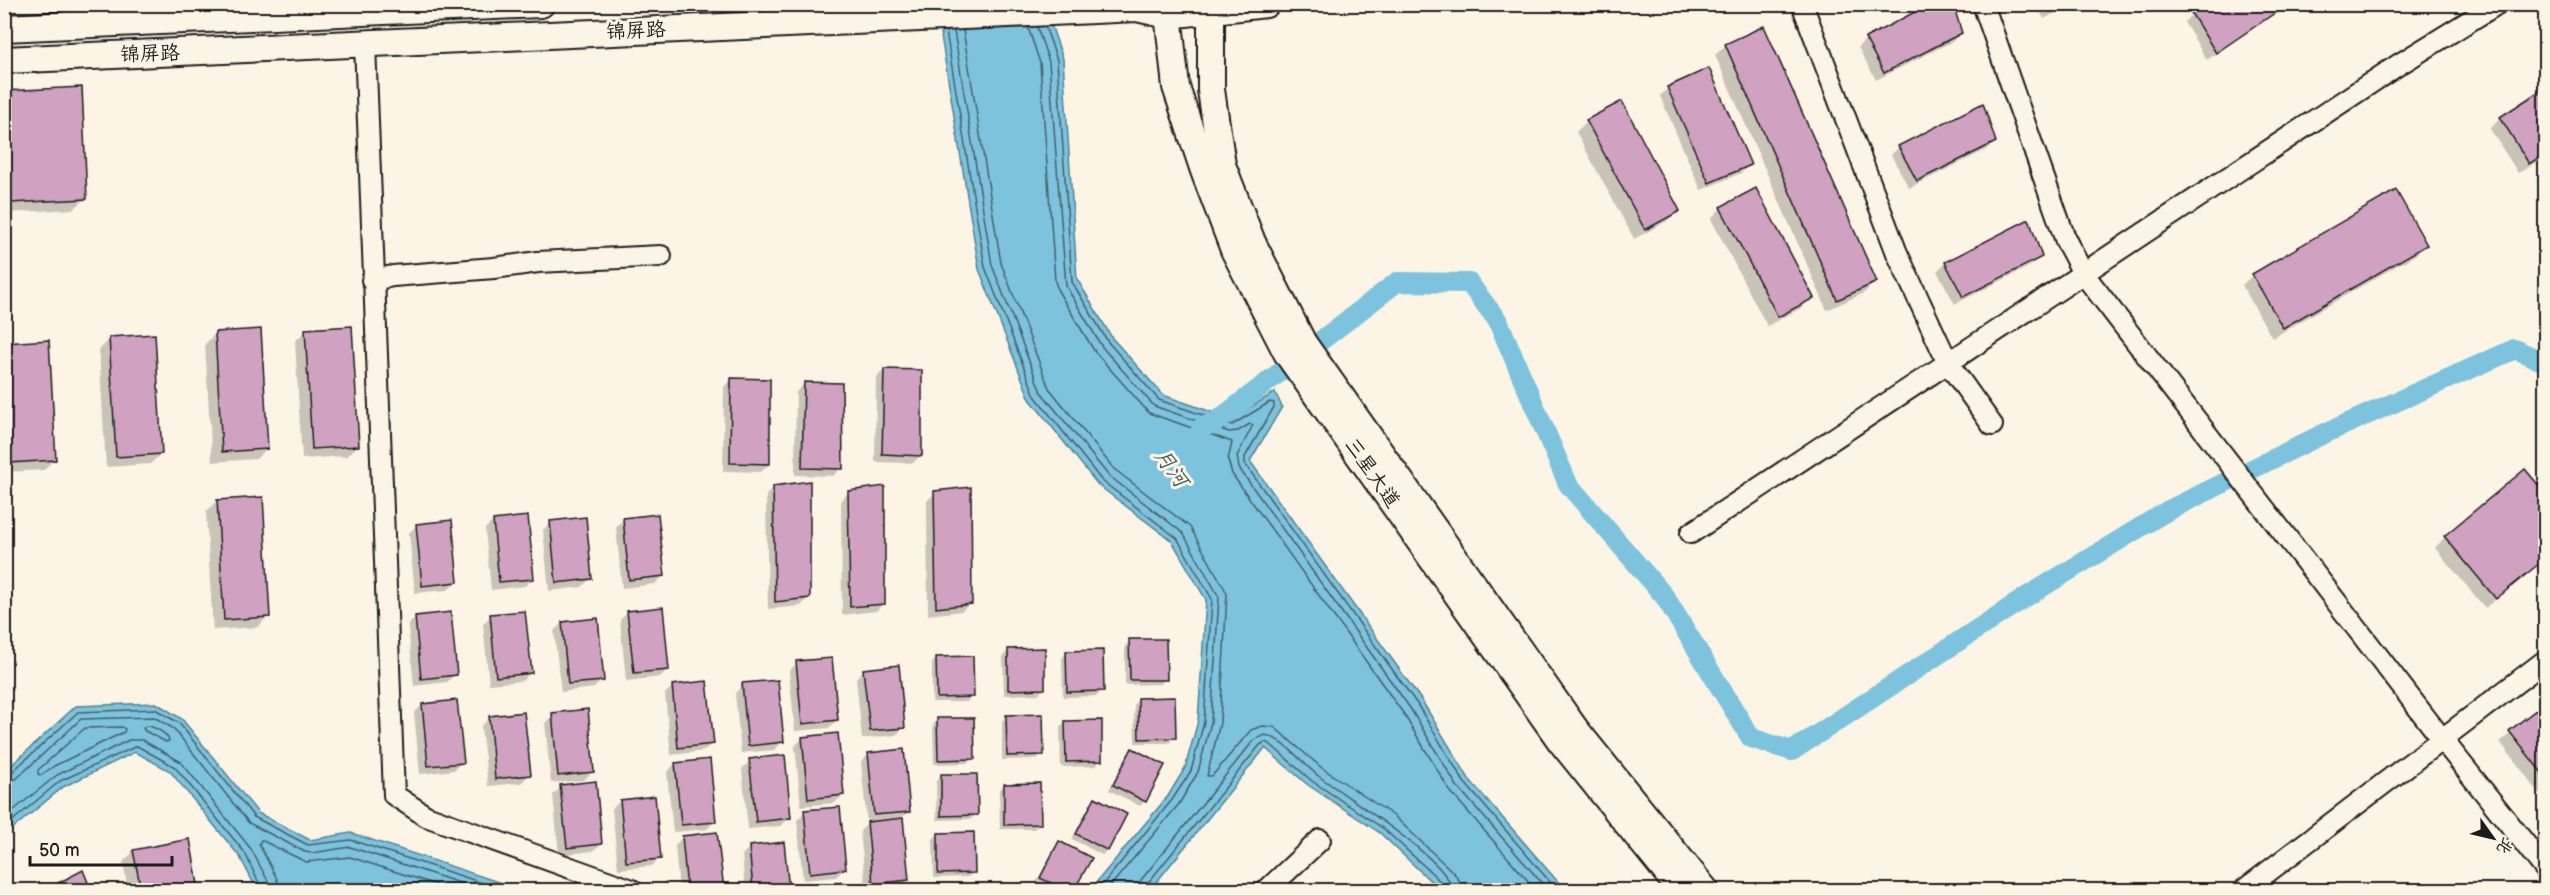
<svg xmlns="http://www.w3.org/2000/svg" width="2550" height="895" viewBox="0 0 2550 895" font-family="'Balsamiq Sans','LXGW WenKai TC',sans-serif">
	<rect width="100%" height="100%" fill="#fcf5e5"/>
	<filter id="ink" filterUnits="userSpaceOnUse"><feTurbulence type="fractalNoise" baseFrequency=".0167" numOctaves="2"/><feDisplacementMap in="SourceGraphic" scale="12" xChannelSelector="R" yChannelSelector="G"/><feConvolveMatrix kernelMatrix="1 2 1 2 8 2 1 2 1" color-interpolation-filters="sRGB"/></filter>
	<g filter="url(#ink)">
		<!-- water -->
		<g fill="#7dc3de" stroke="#568090" stroke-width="1.5">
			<polygon points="936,5 1044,5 1063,59 1077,279 1112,338 1163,395 1232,419 1275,392 1282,407 1250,461 1422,701 1469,779 1565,890 1440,890 1380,833 1308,785 1265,748 1150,890 1090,890 1168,796 1185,768 1198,721 1206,600 1172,541 1098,485 1030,399 979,269"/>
			<polygon points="156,703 182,719 258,813 310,840 351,833 522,890 257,890 240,857 170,771 135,752 63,787 5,835 5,771 76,706"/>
		</g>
		<!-- shadow -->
		<g fill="#0003">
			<polygon points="2036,4 2071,4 2044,19"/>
			<polygon points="2286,4 2207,60 2184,22 2192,14"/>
			<polygon points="1961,33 1953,41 1876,80 1858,47 1866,39"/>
			<polygon points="1726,45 1875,282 1864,293 1827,310 1715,55"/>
			<polygon points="1668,88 1749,165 1741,173 1701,190 1660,96"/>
			<polygon points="2546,89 2546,156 2518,173 2490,129 2501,118"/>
			<polygon points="4,93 85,199 74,209 4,213"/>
			<polygon points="1587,121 1678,211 1667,221 1634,239 1576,132"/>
			<polygon points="1994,142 1986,150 1909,188 1891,155 1899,147"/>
			<polygon points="1721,208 1812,298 1801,308 1767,326 1711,219"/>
			<polygon points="2028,221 2040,257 2032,265 1955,304 1937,271 1945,263"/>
			<polygon points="2426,244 2415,255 2272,338 2242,285 2253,275"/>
			<polygon points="306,331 357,446 347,456 302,459 295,341"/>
			<polygon points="216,333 267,448 256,459 212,462 205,344"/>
			<polygon points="110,339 161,454 150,464 106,467 99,350"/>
			<polygon points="4,344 54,459 44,470 4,472"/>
			<polygon points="884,370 921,455 913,463 875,462 876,378"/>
			<polygon points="732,379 769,464 761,472 723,471 724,387"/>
			<polygon points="804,384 841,468 833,476 795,475 796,392"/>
			<polygon points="774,487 809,597 801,606 768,609 766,495"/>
			<polygon points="849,492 884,603 876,611 842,615 841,500"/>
			<polygon points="935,493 970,603 962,611 928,615 927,501"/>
			<polygon points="217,501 268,616 258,627 213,630 206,512"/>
			<polygon points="624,519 663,576 655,584 622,588 616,527"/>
			<polygon points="493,521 533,578 525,586 491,590 485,529"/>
			<polygon points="551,522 590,579 582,587 549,591 543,530"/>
			<polygon points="417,525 456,582 448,590 415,593 409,533"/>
			<polygon points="2445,537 2546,558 2485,608 2435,548"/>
			<polygon points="628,612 668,669 660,677 626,681 620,620"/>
			<polygon points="491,616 530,673 522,681 489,684 483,624"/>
			<polygon points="416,617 455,674 447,682 414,686 408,625"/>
			<polygon points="562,623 602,680 594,688 561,692 554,631"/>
			<polygon points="1130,641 1165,679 1160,684 1125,685 1125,646"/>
			<polygon points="1008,651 1044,689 1039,694 1004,695 1003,656"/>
			<polygon points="1067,652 1102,690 1097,696 1063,697 1062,658"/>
			<polygon points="937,658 972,696 967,702 932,702 932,663"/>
			<polygon points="797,663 837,720 829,728 795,731 789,671"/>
			<polygon points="864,670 904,727 896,735 862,739 856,678"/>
			<polygon points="743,685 782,742 774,750 741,753 735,693"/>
			<polygon points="673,686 712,743 704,751 671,755 665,694"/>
			<polygon points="1139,699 1174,737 1169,743 1135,743 1134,704"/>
			<polygon points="2546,704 2546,802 2500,742"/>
			<polygon points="422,705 462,762 454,770 420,774 414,713"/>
			<polygon points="553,715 592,772 584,780 551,783 545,723"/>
			<polygon points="1007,716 1042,754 1037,759 1002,760 1002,721"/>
			<polygon points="490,718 529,775 521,783 488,786 481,726"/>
			<polygon points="938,720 973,758 968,763 934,764 933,725"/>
			<polygon points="1065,722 1101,760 1096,766 1061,767 1060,727"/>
			<polygon points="803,738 843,795 835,803 801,806 795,746"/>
			<polygon points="1132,750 1145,801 1140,806 1109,790 1127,755"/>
			<polygon points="869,754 909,811 901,818 908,880 900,888 866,890 860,831 867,824 861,762"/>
			<polygon points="750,761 789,818 781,826 748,829 742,769"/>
			<polygon points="675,764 715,821 707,829 673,832 667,772"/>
			<polygon points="941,776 977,814 971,819 937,820 936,781"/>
			<polygon points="1004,785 1040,823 1034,829 1000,829 999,790"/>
			<polygon points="561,787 601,843 593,851 559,855 553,795"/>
			<polygon points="1095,799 1107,850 1102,855 1072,839 1090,804"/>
			<polygon points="620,801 660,858 652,866 618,869 612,809"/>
			<polygon points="805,812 844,869 836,877 803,880 797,820"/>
			<polygon points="716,833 722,890 679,890 675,845 683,837"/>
			<polygon points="938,834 974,872 968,877 934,878 933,839"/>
			<polygon points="189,841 198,890 128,890 123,862 134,851"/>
			<polygon points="1059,843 1090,859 1073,890 1050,890 1036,883 1054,848"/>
			<polygon points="783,844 788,890 745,890 742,855 750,847"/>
			<polygon points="82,872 89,890 48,890"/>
			<polygon points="842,884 843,890 806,890 809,887"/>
		</g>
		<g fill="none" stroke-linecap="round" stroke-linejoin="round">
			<!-- shore -->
			<g stroke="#435f6a" stroke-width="1.5">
				<polyline points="1045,26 1057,60 1072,282 1108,342 1159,400 1232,425 1270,402 1274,403 1274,407 1245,457 1245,464 1417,704 1464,782 1557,890"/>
				<polyline points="1028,27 1040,63 1055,281 1058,291 1095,352 1149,413 1232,442 1228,460 1232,474 1403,713 1450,791 1536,890"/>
				<polyline points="1037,27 1049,62 1066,286 1102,347 1154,406 1229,432 1238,431 1250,424 1253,425 1237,456 1239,468 1410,708 1457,786 1548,890"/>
				<polyline points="963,30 1001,263 1049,388 1114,469 1190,527 1227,593 1220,723 1207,776 1212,776 1251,730 1262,726 1274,727 1322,768 1394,816 1454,873 1460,882 1461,890"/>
				<polyline points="946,31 985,267 1035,396 1102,481 1177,538 1212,599 1204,722 1191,771 1172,800 1098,890"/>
				<polyline points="954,31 992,265 1041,392 1108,475 1183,533 1219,597 1211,722 1198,772 1179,804 1107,890"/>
				<path d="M 146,726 C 154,726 168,734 169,741 L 166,742 L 145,731 L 143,728 Z"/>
				<polygon points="122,727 125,729 124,732 54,766 41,775 38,774 38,770 85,728"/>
				<polyline points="4,774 11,773 78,712 155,709 179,723 254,817 308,845 351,840 504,890"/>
				<polyline points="4,782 16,779 81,719 154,717 174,729 249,823 305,852 312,853 350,847 481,890"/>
				<polyline points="4,818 57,775 129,740 142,740 181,762 251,849 269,883 270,890"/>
				<polyline points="4,828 60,781 137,746 175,767 245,853 262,890"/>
				<polyline points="279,890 277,879 259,844 261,840 306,862 350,857 452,890"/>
				<path d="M 1138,890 L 1141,880 L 1254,740 L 1265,735 C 1281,737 1303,763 1316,774 C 1341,794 1450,860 1452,890"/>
				<polyline points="1145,890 1147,884 1260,745 1265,742 1270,744 1312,781 1384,829 1435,876 1443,885 1444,890"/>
			</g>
			<!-- canal -->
			<polyline stroke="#7dc3de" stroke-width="20" points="1201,428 1217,421 1397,282 1469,283 1498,321 1568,484 1665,597 1751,738 1792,751 2026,597 2167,511 2319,436 2515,349 2546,363"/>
		</g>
		<!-- building -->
		<g fill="#d0a1c1" stroke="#1c1c1c" stroke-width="1.5">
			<polygon points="1930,4 1953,4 1962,33 1884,73 1865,38"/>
			<polygon points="2048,4 2066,4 2052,12"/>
			<polygon points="2204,4 2288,4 2216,53 2191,13"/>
			<polygon points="1764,26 1877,282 1837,300 1725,44"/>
			<polygon points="1709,68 1751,165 1709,183 1667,87"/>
			<polygon points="82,87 87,199 10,203 4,91"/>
			<polygon points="2546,87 2546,153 2529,164 2500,117"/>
			<polygon points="1622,101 1680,211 1645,230 1586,120"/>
			<polygon points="1983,103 1996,142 1917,181 1898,146"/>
			<polygon points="1756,188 1814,298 1778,317 1720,207"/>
			<polygon points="2396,190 2427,245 2283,328 2252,274"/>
			<polygon points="2029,219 2042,257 1963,297 1945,262"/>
			<polygon points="352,326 359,446 312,449 305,329"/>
			<polygon points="261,329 268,449 222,452 215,332"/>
			<polygon points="155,334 162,454 116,457 109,337"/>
			<polygon points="49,340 56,460 10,463 4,343"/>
			<polygon points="884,369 922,370 922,456 882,454"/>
			<polygon points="731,378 770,379 770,464 730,463"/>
			<polygon points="804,382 842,383 843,469 802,468"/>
			<polygon points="2525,469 2546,494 2546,558 2496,599 2444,536"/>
			<polygon points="810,481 810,598 775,602 773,486"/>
			<polygon points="885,486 885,604 850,607 848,491"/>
			<polygon points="971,487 972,604 936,608 934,491"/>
			<polygon points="263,497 270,617 224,620 217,500"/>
			<polygon points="658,514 665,576 629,580 623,518"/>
			<polygon points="528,516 534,579 499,582 493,520"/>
			<polygon points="586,517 592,579 556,583 550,521"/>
			<polygon points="452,520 458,582 422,586 416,524"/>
			<polygon points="663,607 669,670 634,673 627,611"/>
			<polygon points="525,611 532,673 496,677 490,614"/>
			<polygon points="451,612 457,675 421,679 415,616"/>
			<polygon points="598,618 604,681 568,684 562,622"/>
			<polygon points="1129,639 1166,639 1167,680 1130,680"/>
			<polygon points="1045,648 1045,689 1008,690 1008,649"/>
			<polygon points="1103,650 1104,691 1067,692 1066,651"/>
			<polygon points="973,656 974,697 937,698 936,657"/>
			<polygon points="832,658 838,720 802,724 796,661"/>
			<polygon points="899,665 905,728 870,731 863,669"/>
			<polygon points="778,680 784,742 748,746 742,683"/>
			<polygon points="707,681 714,744 678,748 672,685"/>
			<polygon points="1175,697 1176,738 1139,739 1138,698"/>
			<polygon points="457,700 464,763 428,766 422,704"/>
			<polygon points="2546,702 2546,778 2509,731"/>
			<polygon points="588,709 594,772 558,776 552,713"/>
			<polygon points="524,712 531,775 495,779 489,716"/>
			<polygon points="1043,714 1044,755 1007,756 1006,715"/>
			<polygon points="937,718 974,718 975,759 938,760"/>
			<polygon points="1102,720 1102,761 1066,762 1065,721"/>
			<polygon points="838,733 844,795 808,799 802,737"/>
			<polygon points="1132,748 1165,765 1146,802 1113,785"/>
			<polygon points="904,749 910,812 874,815 868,753"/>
			<polygon points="785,755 791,818 756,822 749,759"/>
			<polygon points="710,759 716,822 681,825 675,763"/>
			<polygon points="941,774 977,774 978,815 941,816"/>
			<polygon points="596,781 602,844 567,848 560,785"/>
			<polygon points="1040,783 1041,824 1004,825 1004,784"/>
			<polygon points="655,796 661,859 626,862 620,800"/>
			<polygon points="1095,797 1127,814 1108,851 1076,834"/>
			<polygon points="840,807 846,869 810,873 804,810"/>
			<polygon points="903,818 909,880 873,884 867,822"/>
			<polygon points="717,832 724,890 687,890 682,836"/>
			<polygon points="974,832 975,873 938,874 938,833"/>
			<polygon points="190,839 199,890 141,890 133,850"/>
			<polygon points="1059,841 1092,858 1074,890 1065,890 1040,878"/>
			<polygon points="784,842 789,890 753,890 749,846"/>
			<polygon points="83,870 91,890 45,890"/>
			<polygon points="844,882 845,890 809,890 808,886"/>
		</g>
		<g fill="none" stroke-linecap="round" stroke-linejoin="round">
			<!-- minor casing -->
			<g stroke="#1c1c1c" stroke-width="24">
				<g id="minor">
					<polyline points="1802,4 1897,253 1948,363 1992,425"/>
					<polyline points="1983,4 2066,241 2083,273 2442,739 2546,870"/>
					<polyline points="365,44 394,795 426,816 632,890"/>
					<polyline points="372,280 393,276 494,268 538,262 661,256"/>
					<polyline points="1691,533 2398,65 2497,4"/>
					<polyline points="1267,890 1320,840"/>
					<polyline points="2244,890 2546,660"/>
				</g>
			</g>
			<!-- tertiary casing -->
			<g stroke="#1c1c1c" stroke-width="30">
				<g id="tertiary">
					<polyline points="1167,4 1176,87 1204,171 1234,250 1287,353 1560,740 1681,890"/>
					<polyline points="1211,4 1211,90 1222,165 1252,242 1303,343 1575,729 1705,890"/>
					<polyline points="4,28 541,4"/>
					<polyline points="4,60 1137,8 1168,15 1266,4"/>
				</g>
			</g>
			<!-- minor -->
			<use href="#minor" stroke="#fcf5e5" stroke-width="20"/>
			<!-- tertiary -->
			<use href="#tertiary" stroke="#fcf5e5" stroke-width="26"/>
		</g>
	</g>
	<g text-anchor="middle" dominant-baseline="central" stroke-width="6" stroke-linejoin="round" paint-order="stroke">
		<!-- street labels -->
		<g font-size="20" fill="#1c1c1c" stroke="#fcf5e5">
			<text transform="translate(636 31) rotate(-3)">锦屏路</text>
			<text transform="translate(150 54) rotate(-2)">锦屏路</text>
			<text transform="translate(1372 473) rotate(55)">三星大道</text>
		</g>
		<!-- water labels -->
		<g font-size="21" font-style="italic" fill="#3e5660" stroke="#fcf5e5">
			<text transform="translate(1171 468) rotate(54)">月河</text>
		</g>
	</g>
	<!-- margin -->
	<rect width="2550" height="895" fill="none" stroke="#fcf5e5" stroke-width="24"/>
	<rect x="12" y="12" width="2526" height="871" fill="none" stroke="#1c1c1c" stroke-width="2" filter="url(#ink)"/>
	<!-- north arrow -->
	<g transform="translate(2493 838) rotate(124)" stroke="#fcf5e5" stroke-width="4.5" paint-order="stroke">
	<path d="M0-4.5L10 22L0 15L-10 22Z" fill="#1c1c1c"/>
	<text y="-9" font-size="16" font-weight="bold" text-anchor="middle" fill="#1c1c1c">北</text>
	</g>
	<!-- scale -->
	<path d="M30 856v9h142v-9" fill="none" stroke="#1c1c1c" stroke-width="3"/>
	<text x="39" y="856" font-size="18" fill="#1c1c1c" stroke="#fcf5e5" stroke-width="4.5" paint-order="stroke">50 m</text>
</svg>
